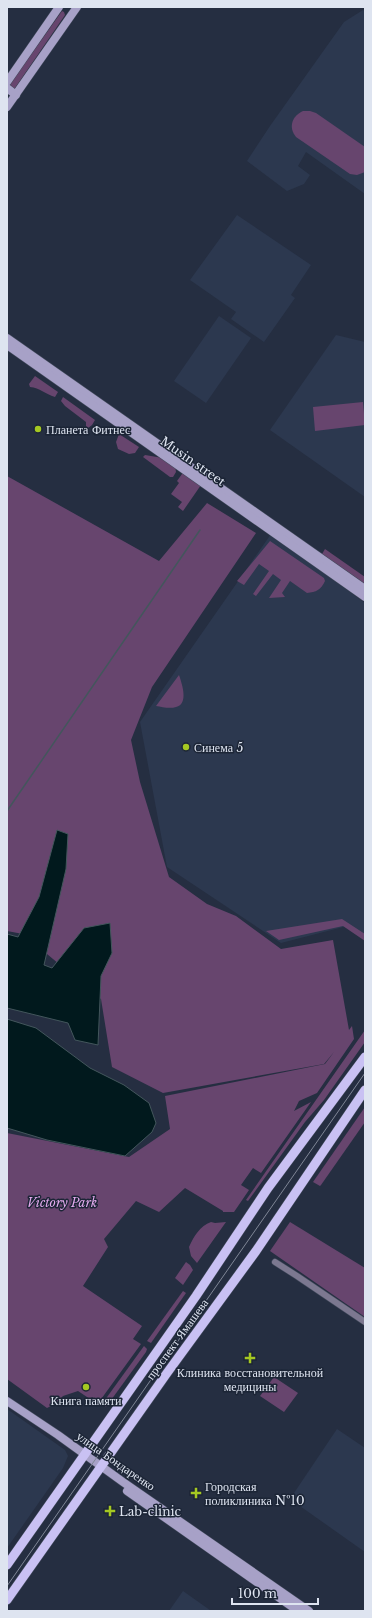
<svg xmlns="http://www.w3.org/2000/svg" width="372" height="1618" viewBox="0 0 372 1618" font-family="'Libre Baskerville',serif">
	<rect width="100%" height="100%" fill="#252e41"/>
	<!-- built -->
	<g fill="#2c384f">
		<polygon points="363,10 365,11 365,194 306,152 298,166 310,175 304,184 287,191 247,161 270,126 344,22"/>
		<polygon points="237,215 311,265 291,295 295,298 264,342 231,319 236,312 190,280"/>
		<polygon points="219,316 251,338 206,403 174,381"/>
		<polygon points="336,335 365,342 365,497 270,430"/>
		<polygon points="271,534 365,603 365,938 347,926 281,943 167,867 140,722"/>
		<polygon points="7,1409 65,1450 68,1456 63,1468 7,1548"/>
		<polygon points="337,1429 365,1448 365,1552 290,1499"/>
		<polygon points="183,1591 207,1608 211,1611 169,1611"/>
	</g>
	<!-- green -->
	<g fill="#67456e">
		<polygon points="62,11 64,12 65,15 15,88 13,88 10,84"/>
		<path d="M 303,111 L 310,111 L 316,113 L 365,147 L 365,172 L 357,175 L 350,174 L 296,137 C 288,127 292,116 303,111 Z"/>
		<path d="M 35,376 L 58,392 L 55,397 C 45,394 40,388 30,387 L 29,384 Z"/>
		<polygon points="63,397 95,420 92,425 88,428 86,426 86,422 65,406 61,401"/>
		<polygon points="363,402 365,425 315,431 313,407"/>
		<polygon points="119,434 139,447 135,453 129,454 118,449 116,442"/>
		<polygon points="145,455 163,458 175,466 176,472 173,477 170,477 143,457"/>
		<polygon points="182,474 184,474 201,485 183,511 178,507 182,502 171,494 179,483 177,481"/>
		<polygon points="7,476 159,561 207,503 256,533 152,687 131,740 140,782 169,877 207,904 236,916 281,949 333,940 349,1030 352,1026 354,1039 317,1093 299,1101 294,1111 311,1102 261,1173 253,1168 241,1185 249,1190 234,1212 223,1212 223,1211 185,1188 159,1212 136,1201 104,1239 108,1247 83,1286 142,1326 133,1339 141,1344 99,1402 92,1397 90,1399 78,1391 63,1396 55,1404 47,1408 7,1379 7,1133 129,1157 170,1129 165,1096 325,1064 334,1052 324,1064 163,1093 112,1067 101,999 23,934 7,931"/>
		<path d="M 270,541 L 324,578 L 325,581 C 321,590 316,592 307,593 L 290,581 L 282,593 L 285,597 L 269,598 L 281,580 L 273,574 L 256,596 L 253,594 L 269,571 L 259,564 L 244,585 L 237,581 Z"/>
		<polygon points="325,549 365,577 365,584 322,554"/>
		<path d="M 179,675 C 182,684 189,704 176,707 C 170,709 162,707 156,706 Z"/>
		<polygon points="342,919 365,934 365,941 343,926 279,940 266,931"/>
		<polygon points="365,1030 365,1042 324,1100 305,1122 248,1201 246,1200"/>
		<polygon points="365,1107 365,1122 321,1185 320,1186 313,1182"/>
		<path d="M 211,1222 L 215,1223 L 226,1222 L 197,1263 L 191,1256 L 189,1247 C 194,1236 200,1226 211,1222 Z"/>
		<polygon points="290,1222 365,1268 365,1317 270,1251"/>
		<polygon points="186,1262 190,1265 193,1270 183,1285 175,1278"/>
		<polygon points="183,1291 186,1293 151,1343 147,1341"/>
		<polygon points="144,1346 147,1349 146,1352 106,1407 102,1404"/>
		<polygon points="274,1377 298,1393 284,1412 260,1396"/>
	</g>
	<!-- water -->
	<g fill="#01191d" stroke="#43565c">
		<polygon points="57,830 68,834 66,869 44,965 52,968 84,928 110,923 112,953 101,976 98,1045 75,1040 68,1023 7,1008 7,934 18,937 39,897"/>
		<polygon points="7,1019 36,1028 90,1068 124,1085 149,1103 156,1123 152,1132 125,1156 47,1140 7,1128"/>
	</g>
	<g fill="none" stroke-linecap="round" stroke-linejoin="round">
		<!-- stream -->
		<polyline stroke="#43565c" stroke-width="1.5" points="7,811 200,530"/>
		<!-- street casing -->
		<g stroke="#434b5d" stroke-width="7">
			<polyline id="street" points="275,1262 297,1276 365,1322"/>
		</g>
		<!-- secondary casing -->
		<g stroke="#434b5d" stroke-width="9">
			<g id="secondary">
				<polyline points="7,82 59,7"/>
				<polyline points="7,88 16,95"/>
				<polyline points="7,107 77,7"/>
				<polyline points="7,338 365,589"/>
				<polyline points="7,345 365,597"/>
				<polyline points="7,1401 58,1435 123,1482 309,1611"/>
				<polyline points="127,1491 298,1611"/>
			</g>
		</g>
		<!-- primary casing -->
		<g stroke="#434b5d" stroke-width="10">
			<g id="primary">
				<polyline points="7,1565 196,1296 268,1188 365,1057"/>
				<polyline points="7,1600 167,1373 256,1251 365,1090"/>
			</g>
		</g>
		<!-- street -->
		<use href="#street" stroke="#7c7890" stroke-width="6"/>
		<!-- secondary -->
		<use href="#secondary" stroke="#a7a1c7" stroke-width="8"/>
		<!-- primary -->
		<use href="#primary" stroke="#c9c1f3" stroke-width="9"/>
		<!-- tram -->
		<polyline stroke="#7f8696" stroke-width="1" points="7,1586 365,1073"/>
	</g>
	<!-- markers -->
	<g fill="#a5c822" stroke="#1c2536" stroke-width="1.5">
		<circle cx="38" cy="429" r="4"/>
		<circle cx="186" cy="747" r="4"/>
		<path d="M248 1352h4v4h4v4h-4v4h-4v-4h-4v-4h4z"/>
		<circle cx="86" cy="1387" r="4"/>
		<path d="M194 1487h4v4h4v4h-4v4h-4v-4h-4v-4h4z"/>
		<path d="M108 1505h4v4h4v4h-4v4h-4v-4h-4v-4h4z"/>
	</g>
	<g text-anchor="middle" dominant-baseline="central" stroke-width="3" stroke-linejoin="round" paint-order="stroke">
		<!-- poi labels -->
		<g font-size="12" fill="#dee4f0" stroke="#1c2536" text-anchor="start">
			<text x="46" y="429">Планета Фитнес</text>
			<text x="194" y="747">Синема 5</text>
			<text x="250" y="1372" text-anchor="middle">Клиника восстановительной<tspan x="250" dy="14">медицины</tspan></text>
			<text x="86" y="1400" text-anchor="middle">Книга памяти</text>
			<text x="205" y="1486">Городская<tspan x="205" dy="14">поликлиника №10</tspan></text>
			<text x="119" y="1511">Lab-clinic</text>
		</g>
		<!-- street labels -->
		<g font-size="12" fill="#dee4f0" stroke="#1c2536">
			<text transform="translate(193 461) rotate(35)">Musin street</text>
			<text transform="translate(177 1339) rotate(-54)">проспект Ямашева</text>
			<text transform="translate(116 1461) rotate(35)">улица Бондаренко</text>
		</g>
		<!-- park labels -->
		<g font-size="12" font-style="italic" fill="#e3aaee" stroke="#1c2536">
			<text x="62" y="1202">Victory Park</text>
		</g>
	</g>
	<!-- border -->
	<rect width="372" height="1618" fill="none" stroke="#dee4f0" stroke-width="16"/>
	<!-- scale -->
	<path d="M232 1598v6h86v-6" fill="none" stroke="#dee4f0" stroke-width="2"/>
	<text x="238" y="1598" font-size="12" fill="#dee4f0" stroke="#1c2536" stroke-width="3" paint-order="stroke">100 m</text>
</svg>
